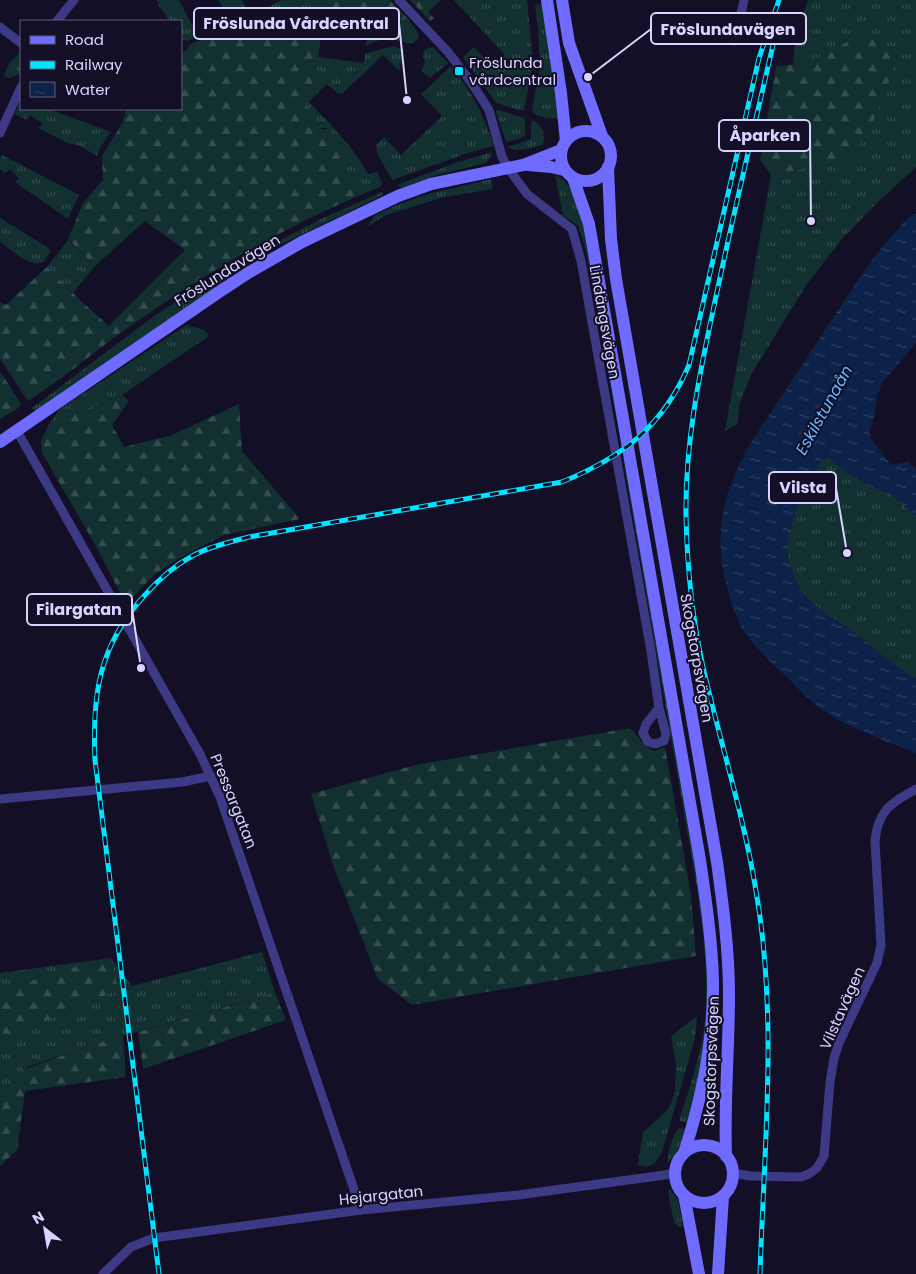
<svg xmlns="http://www.w3.org/2000/svg" width="916" height="1274" viewBox="0 0 916 1274" font-family="Poppins,sans-serif">
	<defs>
		<pattern id="grass-tufts" width="24" height="20" patternUnits="userSpaceOnUse" patternTransform="scale(1.25)"><rect width="24" height="20" fill="#12302f"/><path d="M3 7l-1-3M5 7V3M7 7l1-3M15 17l-1-3M17 17v-4M19 17l1-3" fill="none" stroke="#344d4e"/></pattern>
		<pattern id="forest-firs" width="22" height="20" patternUnits="userSpaceOnUse" patternTransform="scale(1.25)"><rect width="22" height="20" fill="#12302f"/><path d="M5 1l3.5 6h-7zM16 11l3.5 6h-7z" fill="#344d4e"/></pattern>
		<pattern id="water-ripples" width="26" height="14" patternUnits="userSpaceOnUse" patternTransform="scale(1.25)"><rect width="26" height="14" fill="#0c2248"/><path d="M2 4q2-2 4 0t4 0M15 11q2-2 4 0t4 0" fill="none" stroke="#2f4163"/></pattern>
	</defs>
	<rect width="100%" height="100%" fill="#130f26"/>
	<!-- grass -->
	<g fill="url(#grass-tufts)">
		<polygon points="157,0 179,0 198,36 188,41 183,40 181,21 170,21 159,6"/>
		<polygon points="219,0 242,0 247,11 228,20"/>
		<polygon points="281,0 324,0 311,20 221,32"/>
		<polygon points="454,0 527,0 533,62 524,110 519,110 496,103 463,57 474,47 492,67 505,55"/>
		<polygon points="808,0 916,0 916,167 876,204 842,239 807,284 752,373 740,402 737,424 725,431 771,175 798,170 808,165 826,161 850,161 860,34 828,54 793,66 795,38"/>
		<path d="M 544,3 L 560,118 C 550,119 542,118 533,113 L 532,110 L 540,68 L 538,28 L 535,5 Z"/>
		<path d="M 407,18 L 417,31 L 419,37 C 411,51 398,37 385,39 C 379,39 372,43 366,46 L 367,37 Z"/>
		<path d="M 393,46 L 404,50 L 399,71 L 383,55 L 342,94 L 336,92 L 327,84 L 309,102 C 331,125 353,146 368,174 L 377,172 L 382,183 L 380,187 L 360,195 C 349,187 347,172 339,162 L 340,151 L 326,128 L 316,128 L 309,120 L 307,102 L 315,93 L 313,79 L 318,57 L 364,63 L 365,54 Z"/>
		<polygon points="433,47 448,63 430,78 421,71 425,62 423,56 424,50"/>
		<polygon points="20,53 20,74 9,78 4,76 10,62"/>
		<path d="M 451,66 C 474,95 482,112 494,146 L 468,153 L 392,180 L 377,153 L 376,145 L 384,137 L 401,155 L 442,116 L 421,94 Z"/>
		<polygon points="21,99 21,109 48,109 111,132 101,146 97,156 80,146 67,143 39,128 42,123 30,115 27,120 15,114"/>
		<polygon points="498,110 525,118 525,135 521,138 506,142 496,111"/>
		<path d="M 534,121 C 542,125 547,137 542,145 C 532,148 517,153 508,147 L 531,139 L 531,122 Z"/>
		<polygon points="493,152 486,163 437,175 401,188 397,185 458,162"/>
		<polygon points="2,155 79,195 68,219 15,182 19,178 10,169 5,173 0,169 0,158"/>
		<path d="M 555,175 C 569,181 575,195 581,208 L 624,447 L 622,449 L 586,251 L 578,226 L 563,215 Z"/>
		<polygon points="491,179 493,189 444,197 384,216 366,228 375,215 397,205 425,195"/>
		<polygon points="382,192 383,193 381,196 249,260 228,274 222,283 35,412 32,408 157,314 212,279 277,242 323,218"/>
		<path d="M 0,218 L 49,248 L 50,252 C 48,255 46,260 43,262 C 32,269 9,248 0,242 Z"/>
		<polygon points="68,240 95,266 73,293 47,267"/>
		<polygon points="186,325 205,330 209,336 122,395 49,424 59,410"/>
		<polygon points="815,385 916,498 916,722 785,609 768,478"/>
		<path d="M 625,457 L 705,921 L 708,966 L 706,1033 L 690,1123 L 679,1121 C 689,1088 702,1054 705,1019 C 711,942 692,865 680,790 C 661,679 642,569 623,458 Z"/>
		<polygon points="262,952 275,993 94,1044 25,1068 0,1094 0,1040 43,975 0,999 0,973 111,958 132,986"/>
		<polygon points="697,1016 695,1038 662,1152 655,1163 647,1167 638,1165 643,1132 669,1109 675,1091 676,1064 671,1036"/>
		<path d="M 679,1128 L 688,1129 L 674,1157 L 667,1163 C 668,1152 672,1136 679,1128 Z"/>
		<polygon points="670,1189 678,1200 683,1226 680,1227 674,1223 668,1191"/>
	</g>
	<!-- forest -->
	<g fill="url(#forest-firs)">
		<path d="M 324,0 L 390,0 L 407,18 L 367,37 L 321,31 L 318,58 L 313,79 L 315,93 L 307,102 L 309,120 L 316,128 C 339,129 341,141 339,162 C 347,172 349,187 360,195 C 279,230 204,274 132,325 C 97,349 64,378 28,401 L 0,359 L 0,302 L 6,305 L 47,267 L 81,301 L 109,326 L 185,250 L 145,221 L 95,266 L 68,239 L 83,203 L 103,180 L 102,156 L 123,122 L 126,109 L 181,109 L 181,55 L 191,44 L 247,22 L 279,14 L 295,22 L 311,20 Z"/>
		<polygon points="410,0 441,0 428,12 434,18 430,21"/>
		<path d="M 860,34 L 888,47 L 893,72 L 871,127 L 849,161 L 826,161 L 808,165 L 798,170 L 771,175 L 760,160 L 776,66 C 809,66 832,51 860,34 Z"/>
		<polygon points="0,371 21,404 17,409 0,419"/>
		<polygon points="122,395 129,401 112,425 124,447 172,435 239,404 242,451 300,519 224,535 185,555 154,575 126,604 93,541 42,453 41,441 49,424"/>
		<path d="M 630,728 C 639,737 642,745 654,751 L 665,747 L 691,895 L 696,956 L 412,1005 L 378,979 L 333,865 L 311,794 L 415,765 Z"/>
		<polygon points="111,958 118,990 0,1040 0,999 43,975"/>
		<polygon points="275,993 286,1020 143,1069 138,1032"/>
		<polygon points="123,1036 126,1077 25,1091 17,1150 0,1166 0,1094 23,1070 94,1044"/>
	</g>
	<!-- water -->
	<path fill="url(#water-ripples)" d="M 916,214 L 916,343 L 882,383 L 878,394 L 873,423 L 870,429 L 870,435 L 873,442 L 891,465 L 908,462 L 916,469 L 916,516 L 890,494 L 868,486 L 850,475 L 828,457 L 821,461 C 797,506 767,552 808,598 C 818,610 838,621 851,630 C 872,646 893,666 916,678 L 916,753 C 883,740 846,727 817,706 C 806,698 796,686 787,677 C 773,664 756,649 745,633 C 737,620 732,606 728,591 C 714,542 720,504 742,459 L 745,456 L 744,453 L 868,265 L 907,218 Z"/>
	<g fill="none" stroke-linecap="round" stroke-linejoin="round">
		<!-- street -->
		<g stroke="#3d3a85" stroke-width="9">
			<polyline points="399,0 448,52 471,82 489,110 502,157 508,168 527,194 572,229 581,261 651,651 659,708 666,734 664,741 655,744 648,742 643,733 646,724 659,708"/>
			<polyline points="57,21 74,0"/>
			<polyline points="0,27 21,43"/>
			<polyline points="735,41 744,0"/>
			<polyline points="0,133 21,87"/>
			<polyline points="17,431 200,754 220,797 361,1210"/>
			<polyline points="0,799 182,782 211,776"/>
			<path d="M 733,1173 L 750,1176 L 801,1177 L 809,1174 L 817,1168 L 824,1156 L 830,1082 L 834,1058 L 839,1043 L 877,963 L 881,945 L 875,841 C 878,810 891,803 916,789"/>
			<polyline points="103,1274 131,1247 154,1238 361,1210 518,1195 665,1175 675,1172"/>
		</g>
		<!-- secondary -->
		<g stroke="#6f6bff" stroke-width="12">
			<polyline points="547,0 561,93 566,141"/>
			<polyline points="562,0 569,43 602,136"/>
			<circle cx="586" cy="156" r="25"/>
			<polyline points="528,165 551,167 564,170"/>
			<path d="M 608,167 L 611,239 L 616,279 L 717,862 C 723,906 729,950 729,995 C 729,1049 724,1102 726,1156"/>
			<path d="M 573,178 L 589,224 L 700,860 C 706,901 712,941 713,981 C 714,1039 702,1098 684,1153"/>
			<polyline points="0,442 219,292 248,273 302,242 398,196 431,184 523,165 561,150"/>
			<circle cx="704" cy="1174" r="29"/>
			<polyline points="684,1195 699,1274"/>
			<polyline points="718,1274 723,1196"/>
		</g>
		<!-- rail casing -->
		<g stroke="#00e5ff" stroke-width="5">
			<g id="rail">
				<path d="M 159,1274 L 95,760 C 92,694 99,646 144,596 C 158,580 175,565 194,555 C 211,546 230,542 249,537 L 562,482 C 623,457 663,426 689,365 L 759,58 L 779,0"/>
				<path d="M 760,1274 C 764,1147 778,1017 756,891 C 744,816 720,742 703,667 C 692,617 687,566 686,515 C 685,444 699,376 714,306 C 734,210 757,115 779,19"/>
			</g>
		</g>
		<!-- rail -->
		<use href="#rail" stroke="#130f26" stroke-width="3" stroke-dasharray="9" stroke-linecap="butt"/>
	</g>
	<!-- markers -->
	<rect fill="#00e5ff" stroke="#130f26" stroke-width="2" x="454" y="66" width="10" height="10" rx="2.5"/>
	<g text-anchor="middle" dominant-baseline="central" stroke-width="4" stroke-linejoin="round" paint-order="stroke">
		<!-- poi labels -->
		<g font-size="15" fill="#d9d4ff" stroke="#130f26" text-anchor="start">
			<text x="469" y="62">Fröslunda<tspan x="469" dy="17">vårdcentral</tspan></text>
		</g>
		<!-- street labels -->
		<g font-size="15" fill="#d9d4ff" stroke="#130f26">
			<text transform="translate(227 270) rotate(-32)">Fröslundavägen</text>
			<text transform="translate(605 322) rotate(80)">Lindängsvägen</text>
			<text transform="translate(697 658) rotate(80)">Skogstorpsvägen</text>
			<text transform="translate(234 801) rotate(68)">Pressargatan</text>
			<text transform="translate(842 1008) rotate(-66)">Vilstavägen</text>
			<text transform="translate(711 1061) rotate(-88)">Skogstorpsvägen</text>
			<text transform="translate(381 1195) rotate(-6)">Hejargatan</text>
		</g>
		<!-- water labels -->
		<g font-size="16" font-style="italic" fill="#62b6ff" stroke="#130f26">
			<text transform="translate(824 410) rotate(-61)">Eskilstunaån</text>
		</g>
	</g>
	<!-- callouts -->
	<path fill="none" stroke="#d9d4ff" stroke-width="2" d="M407 100L399 23M588 77L651 29M811 221L810 135M847 553L836 488M141 668L132 609"/>
	<g fill="#d9d4ff" stroke="#130f26" stroke-width="2">
		<circle cx="407" cy="100" r="5"/>
		<circle cx="588" cy="77" r="5"/>
		<circle cx="811" cy="221" r="5"/>
		<circle cx="847" cy="553" r="5"/>
		<circle cx="141" cy="668" r="5"/>
	</g>
	<g fill="#130f26" stroke="#d9d4ff" stroke-width="2">
		<rect x="194" y="8" width="205" height="31" rx="5"/>
		<rect x="651" y="13" width="155" height="31" rx="5"/>
		<rect x="719" y="120" width="91" height="31" rx="5"/>
		<rect x="769" y="472" width="67" height="31" rx="5"/>
		<rect x="27" y="594" width="105" height="31" rx="5"/>
	</g>
	<g font-size="16" text-anchor="middle" font-weight="bold" fill="#d9d4ff">
		<text x="296" y="29">Fröslunda Vårdcentral</text>
		<text x="728" y="35">Fröslundavägen</text>
		<text x="765" y="141">Åparken</text>
		<text x="803" y="493">Vilsta</text>
		<text x="79" y="615">Filargatan</text>
	</g>
	<!-- legend -->
	<rect x="20" y="20" width="162" height="90" fill="#130f26" stroke="#625e7d"/>
	<rect x="30" y="36" width="25" height="8" fill="#6f6bff" stroke="#625e7d"/>
	<text x="65" y="45" font-size="15" fill="#d9d4ff">Road</text>
	<rect x="30" y="61" width="25" height="8" fill="#00e5ff" stroke="#625e7d"/>
	<text x="65" y="70" font-size="15" fill="#d9d4ff">Railway</text>
	<rect x="30" y="82" width="25" height="15" fill="url(#water-ripples)" stroke="#625e7d"/>
	<text x="65" y="95" font-size="15" fill="#d9d4ff">Water</text>
	<!-- north arrow -->
	<g transform="translate(45 1229) rotate(329)" stroke="#130f26" stroke-width="4" paint-order="stroke">
	<path d="M0-4L9 19L0 12L-9 19Z" fill="#d9d4ff"/>
	<text y="-8" font-size="14" font-weight="bold" text-anchor="middle" fill="#d9d4ff">N</text>
	</g>
</svg>
